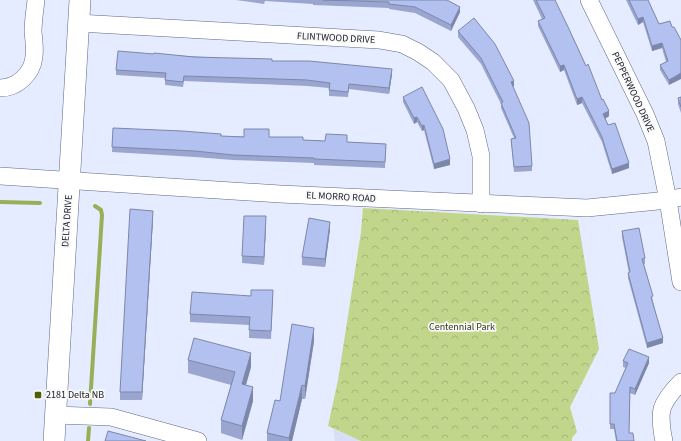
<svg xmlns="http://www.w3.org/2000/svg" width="681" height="441" viewBox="0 0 681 441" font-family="'Source Sans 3',sans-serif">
	<defs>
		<pattern id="park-crowns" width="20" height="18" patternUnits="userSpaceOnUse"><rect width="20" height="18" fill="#c1d68b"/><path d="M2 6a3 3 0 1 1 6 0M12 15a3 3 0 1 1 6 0" fill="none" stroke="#a5b778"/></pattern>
	</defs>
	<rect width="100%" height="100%" fill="#e5ecff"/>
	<!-- built -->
	<polygon fill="#d7def5" points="333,429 361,441 335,441"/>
	<!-- park -->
	<polygon fill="url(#park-crowns)" points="363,208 578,220 599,349 570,407 577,432 572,438 572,441 361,441 328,426 338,380 361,232"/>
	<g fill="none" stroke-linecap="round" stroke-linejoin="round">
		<!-- stream -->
		<g stroke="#98af58" stroke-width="4">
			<polyline points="0,202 40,203"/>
			<polyline points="90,404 102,215 101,210 95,206"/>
			<polyline points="88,441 89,428"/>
		</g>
		<!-- minor casing -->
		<g stroke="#5f6783" stroke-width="18">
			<g id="minor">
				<polyline points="589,0 645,114 656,141 668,200 681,282"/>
				<polyline points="78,23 379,40 402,44 418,52 433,62 451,80 466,108 475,130 481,156 481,204"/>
				<path d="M 0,88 C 17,88 32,74 34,57 C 35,49 34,40 33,32 C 33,21 35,10 36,0"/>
				<polyline points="0,176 280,194 587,208 668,200 681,197"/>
				<polyline points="55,415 111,417 198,441"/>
				<path d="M 664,441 C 662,433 660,417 662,409 C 665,399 674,389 681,382"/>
			</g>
		</g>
		<!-- major casing -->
		<g stroke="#5f6783" stroke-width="22">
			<polyline id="major" points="54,441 80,0"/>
		</g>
		<!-- minor -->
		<use href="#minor" stroke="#fff" stroke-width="17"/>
		<!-- major -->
		<use href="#major" stroke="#fff" stroke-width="21"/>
	</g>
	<!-- wall -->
	<g fill="#9aa6cf">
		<polygon points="236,0 447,0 460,12 451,31 415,13 389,9 389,8 313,5 313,4 265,1 264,4"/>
		<polygon points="533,0 555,0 602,100 609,116 605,119 629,168 612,174 602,142 582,103 577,105 564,70 560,72 538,26 538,21 542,19"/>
		<polygon points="626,0 648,0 659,24 670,21 669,85 660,70 660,65 666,62 662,48 652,51 643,22 638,25"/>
		<polygon points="458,31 514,86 513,86 532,166 532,171 514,172 511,139 514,138 501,108 501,104 481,64 458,37"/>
		<polygon points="154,54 272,61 392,74 389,94 349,89 348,97 329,96 329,88 307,86 184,81 183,87 165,85 165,78 116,75 116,70"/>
		<polygon points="403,97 450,165 434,169 424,130 422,131 417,122 414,124 403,102"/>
		<polygon points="681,97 681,113 678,104 678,98"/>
		<polygon points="113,128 221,136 269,137 303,140 386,144 385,168 314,165 314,163 233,160 195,157 112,152"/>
		<polygon points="153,219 142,400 120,400 120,392"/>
		<polygon points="266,224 264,265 242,263 242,256"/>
		<polygon points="330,229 325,267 302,265 302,257"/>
		<polygon points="622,231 645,258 645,264 644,264 663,343 647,348 628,278 629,273 622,237"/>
		<polygon points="273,298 271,339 249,338 249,325 190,322 190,314"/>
		<polygon points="314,341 305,399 302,399 292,441 267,441 267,433 280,401"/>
		<polygon points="188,360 251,367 246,385 253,401 242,440 221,433 221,420 231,385 188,373"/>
		<polygon points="623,361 649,363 635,395 630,393 629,433 634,441 616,441 614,429 610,429 610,393 615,393 626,368 623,367"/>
	</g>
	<!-- shaded-wall -->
	<g fill="#7d87a9">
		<polygon points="460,7 460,12 451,31 451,25"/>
		<polygon points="643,17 643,22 638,25 638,19"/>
		<polygon points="662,43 662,48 652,51 652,46"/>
		<polygon points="564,65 564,70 560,72 560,66"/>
		<polygon points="392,69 392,74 389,94 389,88"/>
		<polygon points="681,73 681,79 669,85 669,80"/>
		<polygon points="514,81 514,86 511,87 511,82"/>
		<polygon points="582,97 582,103 577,105 577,99"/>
		<polygon points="609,111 609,116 603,120 603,114"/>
		<polygon points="417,117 417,122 414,124 414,118"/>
		<polygon points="424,125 424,130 422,131 422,126"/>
		<polygon points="450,159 450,165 434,169 434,164"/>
		<polygon points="629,163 629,168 612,174 612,169"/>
		<polygon points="153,211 153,219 142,400 142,392"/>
		<polygon points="266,216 266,224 264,265 264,257"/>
		<polygon points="330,222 330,229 325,267 325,259"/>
		<polygon points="314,328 314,341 305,399 305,386"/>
		<polygon points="663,338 663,343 647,348 647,343"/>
		<polygon points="251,353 251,367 242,398 242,384"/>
		<polygon points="649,357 649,363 635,395 635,389"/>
		<polygon points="302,385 302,399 292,441 289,441 289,438"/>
		<polygon points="253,387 253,401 242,440 242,426"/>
	</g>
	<!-- building -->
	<g fill="#b3c1f1" stroke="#7d87a9">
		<polygon points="323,0 447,0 460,7 451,25 415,7 389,4 389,2"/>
		<polygon points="536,0 555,0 569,29 586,66 588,64 602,100 603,99 609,111 603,114 608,125 615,123 629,163 612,169 602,137 582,97 577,99 564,65 560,66 538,21 545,18"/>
		<polygon points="629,0 648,0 659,24 670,21 672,27 674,27 681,40 681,73 669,80 660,65 668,61 662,43 652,46 643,17 638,19"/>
		<polygon points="474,18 495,44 514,81 511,82 529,123 532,166 514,167 511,139 516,138 501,103 503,102 481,58 458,31"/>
		<polygon points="118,51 154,54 154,53 194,57 272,59 272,61 309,61 392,69 389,88 349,84 348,92 329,90 330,83 307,80 184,76 183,82 165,80 166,73 116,70"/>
		<polygon points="422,87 443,129 450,159 434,164 424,125 422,126 417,117 414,118 403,97"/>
		<polygon points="681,97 681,107 678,98"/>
		<polygon points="113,128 182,131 221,134 221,136 244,137 244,129 269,129 269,137 303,137 303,140 325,141 326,134 347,135 347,142 386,144 385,162 314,159 314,158 233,155 195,151 112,147"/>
		<polygon points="130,209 153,211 142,392 120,392"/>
		<polygon points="244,216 266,216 264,257 242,256"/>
		<polygon points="309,218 330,222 325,259 302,257"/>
		<polygon points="639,228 645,258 642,259 653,296 651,297 663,338 647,343 628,273 630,272 622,231"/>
		<polygon points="251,290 273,290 271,331 249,330 250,317 190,314 192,292 251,296"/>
		<polygon points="292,324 314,328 305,386 302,385 289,438 267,433 275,400 280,401"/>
		<polygon points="194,338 251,353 242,384 253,387 242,426 221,420 235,372 188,360"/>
		<polygon points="629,349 649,357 635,389 630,387 629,433 633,433 634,441 617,441 614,424 610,424 610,393 615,393 628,363 623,361"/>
		<polygon points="108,431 146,441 105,441"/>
	</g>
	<!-- markers -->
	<rect fill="#4e5f04" stroke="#f9f9f9" stroke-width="1.5" x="34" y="391" width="8" height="8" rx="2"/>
	<g text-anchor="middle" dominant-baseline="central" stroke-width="3.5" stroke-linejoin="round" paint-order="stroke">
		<!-- street labels -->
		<g font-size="10" fill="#1a1d28" stroke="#f9f9f9">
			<text transform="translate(336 38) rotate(3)">FLINTWOOD DRIVE</text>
			<text transform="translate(633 92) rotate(65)">PEPPERWOOD DRIVE</text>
			<text transform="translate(341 197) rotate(3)">EL MORRO ROAD</text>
			<text transform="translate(67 221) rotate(-86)">DELTA DRIVE</text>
		</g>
		<!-- park labels -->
		<g font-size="10" fill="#313a15" stroke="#f9f9f9">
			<text x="462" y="327">Centennial Park</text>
		</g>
		<!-- poi labels -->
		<g font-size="10" fill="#1a1d28" stroke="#f9f9f9" text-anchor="start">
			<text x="46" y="395">2181 Delta NB</text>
		</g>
	</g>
</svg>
